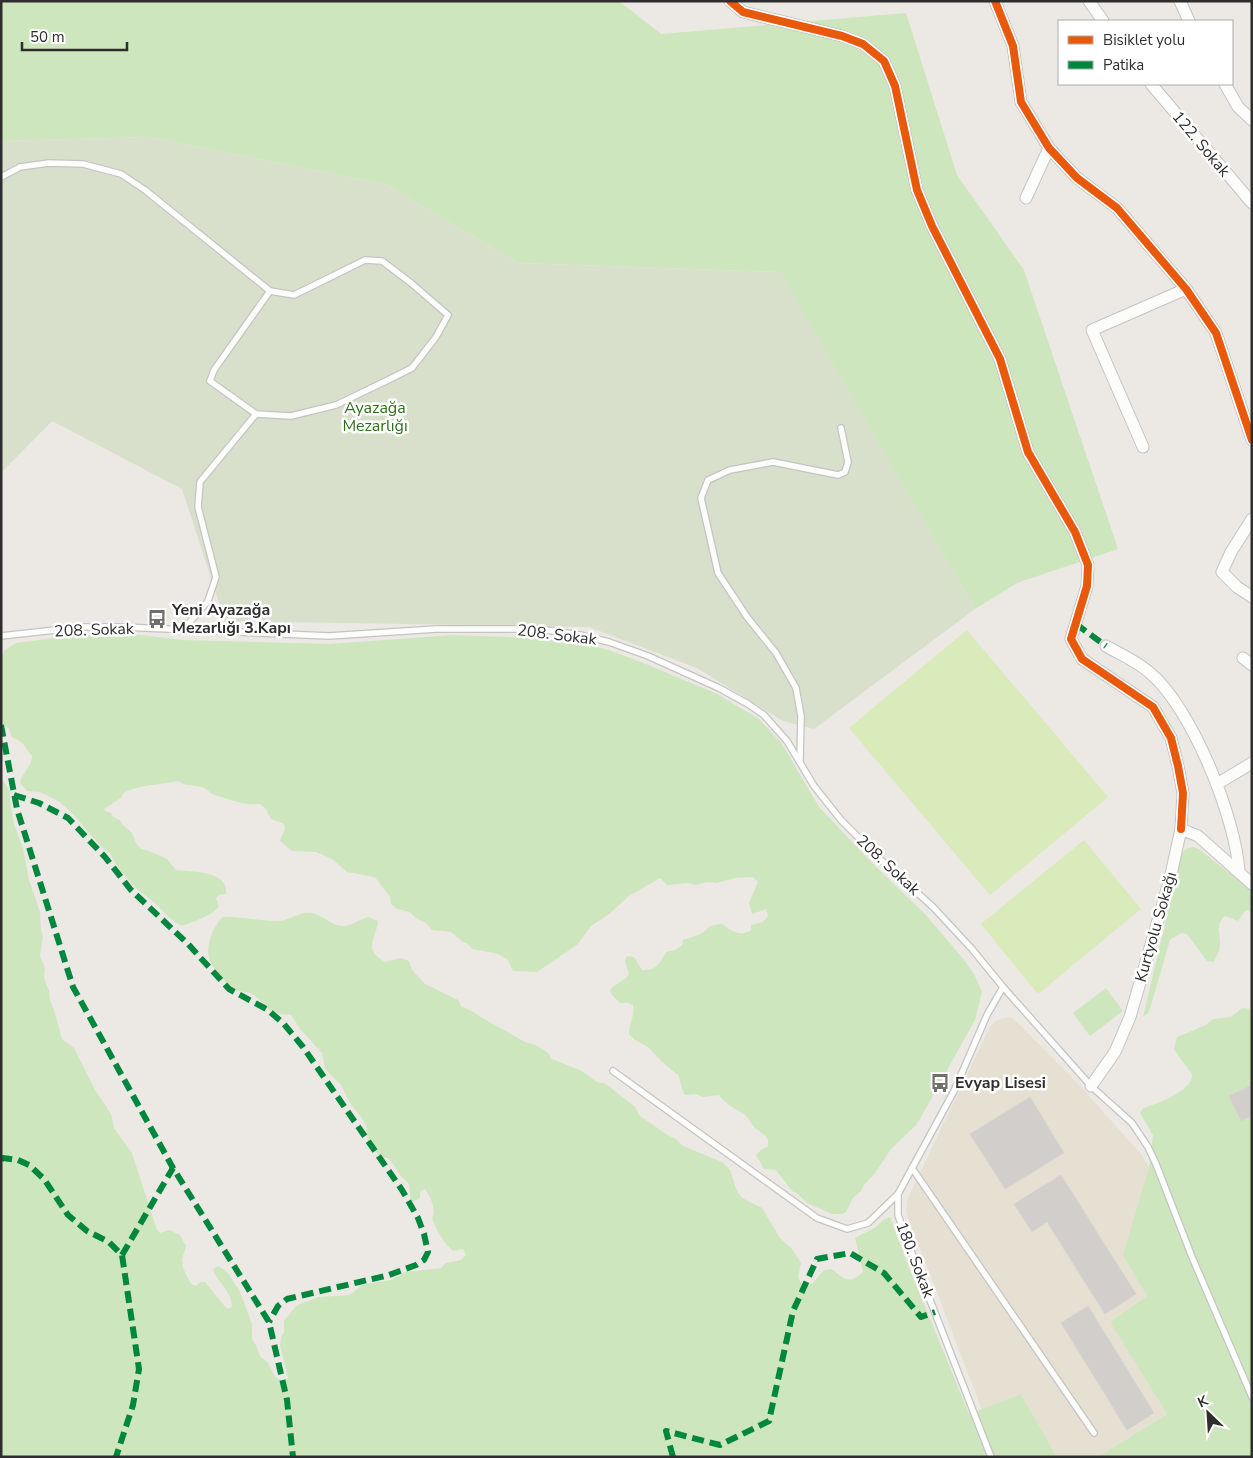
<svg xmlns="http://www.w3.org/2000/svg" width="1253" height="1458" viewBox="0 0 1253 1458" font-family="'Nunito Sans',sans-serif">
	<rect width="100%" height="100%" fill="#ece8e4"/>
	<!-- education -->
	<polygon fill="#e6e0d3" points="1004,1018 1013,1018 1082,1088 1141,1154 1149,1167 1124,1255 1147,1296 1110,1322 1167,1414 1098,1457 1057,1457 1021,1394 982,1410 906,1212 907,1200 990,1027 995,1021"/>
	<!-- green -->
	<g fill="#cee6be">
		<polygon points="1,1 619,1 661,34 906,13 957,175 1024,270 1118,549 1017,583 975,609 779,272 518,263 387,185 148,137 1,141"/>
		<path d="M 124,633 L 183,640 L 329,644 L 453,635 L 540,638 L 579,643 L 606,649 L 646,664 L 717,694 L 759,719 L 782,744 L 819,807 L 875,866 L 926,915 L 965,961 L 975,976 L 982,992 L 975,1020 L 921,1117 L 916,1125 L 891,1149 L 875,1173 L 864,1185 L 861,1191 L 853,1198 L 846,1212 L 842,1214 L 832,1214 L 807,1203 L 798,1194 L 792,1191 L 776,1170 L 764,1169 L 756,1155 L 761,1150 L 768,1146 C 770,1135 762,1134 755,1128 C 751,1124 749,1118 745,1115 C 735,1108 727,1106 719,1095 L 703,1097 L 695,1094 L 685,1095 L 682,1089 L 679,1076 L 662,1062 L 648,1047 L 635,1040 L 629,1034 C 629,1023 635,1017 633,1005 L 628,1003 L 620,1003 L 612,995 L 610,990 C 615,983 624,982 629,974 L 625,961 L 627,956 L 634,957 L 642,970 C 656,971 660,963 666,952 L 675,950 L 682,945 L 683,940 C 688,938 694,937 700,934 C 710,930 704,925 722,924 C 730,930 740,938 751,930 L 751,925 L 763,922 L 768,916 L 766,909 L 752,914 L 749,903 L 758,882 L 753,877 L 735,878 L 717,883 L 708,882 L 695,885 L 688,883 L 667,885 L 660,878 L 629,896 L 608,915 L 591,926 L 578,944 L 537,972 L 513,971 L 508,960 L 498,954 L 472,949 L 468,944 L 463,942 L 451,932 L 432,930 L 426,923 L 417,919 L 410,912 L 397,909 L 391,904 L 390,897 L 375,877 L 347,872 L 332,859 L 316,852 L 292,851 L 280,841 L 285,829 L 284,824 L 271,819 L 266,809 L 260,804 C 243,806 230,799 215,795 C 211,794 208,790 204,788 C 196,784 186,788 179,781 C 159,785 141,784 123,793 L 122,797 L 104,809 L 105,811 L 111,813 L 113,817 L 120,820 L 123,825 L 132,833 L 136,843 L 141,849 L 149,851 L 167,859 L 176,870 C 191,872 229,870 226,894 L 219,895 L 216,898 L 219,906 C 212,917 193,921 182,926 C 171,921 166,914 158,906 C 152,900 144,895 137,889 C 126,879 116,865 109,852 L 106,851 L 86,830 L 76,817 L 60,802 L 40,792 L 27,791 L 20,783 C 22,772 32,767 32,756 C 28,752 25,745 21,742 C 12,736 12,741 9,728 L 1,725 L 1,657 L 5,650 L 16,643 L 85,634 Z"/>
		<path d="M 1,773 L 2,779 L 10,791 L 10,802 L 14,824 L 23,848 L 29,880 L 40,912 L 41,930 L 43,936 L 40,956 L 45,968 L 44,977 L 49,991 L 50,1001 L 53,1007 L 62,1039 L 74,1048 L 94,1088 L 111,1114 L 114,1128 L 132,1153 L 157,1230 L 160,1233 L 169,1230 L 180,1235 L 186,1246 L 182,1259 L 183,1268 L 191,1284 L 196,1286 L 200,1282 L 205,1282 L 227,1309 L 232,1307 C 231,1289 218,1284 213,1269 L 218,1266 C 233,1274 230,1280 239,1289 L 252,1324 L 252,1339 L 256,1345 L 260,1356 L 268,1363 L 275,1377 L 281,1380 L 288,1378 L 280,1346 L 281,1337 L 284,1332 L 284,1321 L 297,1305 L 319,1297 L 349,1295 L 354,1292 L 361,1285 L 391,1280 L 406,1272 L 441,1268 L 446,1263 L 461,1260 L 466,1255 L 463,1249 L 453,1251 C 444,1243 436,1230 432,1218 C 437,1209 430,1196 425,1189 L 420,1191 L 420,1198 L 415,1201 L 411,1201 L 409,1184 L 399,1174 L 394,1165 L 388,1158 L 382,1158 L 368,1144 L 366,1126 L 361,1117 L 349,1102 L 341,1085 L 325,1069 L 322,1053 L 301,1030 L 291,1015 C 280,1014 271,1013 263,1004 C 260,1000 257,997 252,994 C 248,991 243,993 238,991 C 230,989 210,966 209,958 C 207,951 209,943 211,936 C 212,932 220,918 223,917 C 227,915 269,922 279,921 C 291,920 300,911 312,913 C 323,915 332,926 343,926 C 351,926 361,919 368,917 L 378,921 C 376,941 362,948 385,962 L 400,958 L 409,961 L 412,970 L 425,984 L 458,1000 L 462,1007 L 470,1010 L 484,1019 L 525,1042 L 536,1045 L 548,1053 L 552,1059 L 582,1071 L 597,1082 L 606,1084 L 635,1107 L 640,1116 L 669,1136 L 676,1139 L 683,1146 L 722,1162 L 730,1170 L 737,1191 L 742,1198 L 762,1208 L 780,1238 L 792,1249 L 801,1263 L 798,1278 L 801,1282 L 806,1284 L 813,1283 L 824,1270 L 832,1269 C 844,1280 850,1284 863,1272 L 855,1238 C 861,1234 867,1232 873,1229 C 879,1225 884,1218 890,1217 L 908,1265 L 969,1414 L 1021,1394 L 1057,1457 L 1,1457 Z"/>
		<path d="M 1193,847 L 1199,849 L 1252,891 L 1252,913 L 1248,910 L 1244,912 L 1238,921 L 1225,916 C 1214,926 1221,934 1220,946 C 1220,951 1216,957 1214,962 L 1207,961 L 1187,934 L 1181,933 L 1170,940 L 1149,1012 L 1143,1017 L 1182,853 L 1186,849 Z"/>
		<polygon points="1106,988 1123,1011 1090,1036 1073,1013"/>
		<path d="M 1242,1008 L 1252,1009 L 1252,1457 L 1098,1457 L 1167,1414 L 1110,1322 L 1147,1296 L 1123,1255 L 1149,1167 L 1153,1135 L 1140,1113 L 1143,1108 C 1154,1105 1195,1090 1192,1074 C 1191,1072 1177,1055 1174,1049 L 1177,1037 L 1206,1025 L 1213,1019 L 1231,1017 Z"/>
	</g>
	<!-- cemetery -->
	<polygon fill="#d8e0cc" points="148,137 387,185 518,263 780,272 975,609 814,729 783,721 697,668 589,627 225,621 182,489 52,421 1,473 1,141"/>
	<!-- pitch -->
	<g fill="#d9eabb">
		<polygon points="967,630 1108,797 990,895 849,728"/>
		<polygon points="1084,840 1141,909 1038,994 981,924"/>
	</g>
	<!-- building -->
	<g fill="#d1cecb" stroke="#d7d4d0">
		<polygon points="1252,1085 1252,1116 1241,1121 1229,1096"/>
		<polygon points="1030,1097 1064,1153 1005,1189 970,1134"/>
		<polygon points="1061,1175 1136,1294 1105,1314 1047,1222 1032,1232 1014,1204"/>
		<polygon points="1088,1306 1154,1413 1127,1430 1061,1323"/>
	</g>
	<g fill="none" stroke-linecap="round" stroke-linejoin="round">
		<!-- lane casing -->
		<g stroke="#c5c4c5" stroke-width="8">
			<g id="lane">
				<polyline points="1,177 20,167 49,163 83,164 121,174 145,190 270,291 294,295 365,260 382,261 411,283 448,315 436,337 412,368 384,382 336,405 291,416 256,414"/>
				<polyline points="182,631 208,601 216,577 198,507 200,482 256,414 210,381 214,370 270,291"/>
				<polyline points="1,636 83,627 122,627 329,636 436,629 539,629 580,635 609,642 648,656 719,688 748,704 764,715 787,741 814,786 841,820 881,860 933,907 972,949 1003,987 1091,1086 1132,1123 1148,1147 1156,1164 1192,1257 1252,1397"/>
				<polyline points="800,761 801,716 796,688 776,653 747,617 718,573 701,498 708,480 730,470 773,462 838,475 845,472 848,462 841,428"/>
				<polyline points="613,1071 817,1218 847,1229 868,1223 898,1194"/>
				<polyline points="912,1168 1094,1433"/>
				<polyline points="991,1457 909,1246 898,1215 898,1194 954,1091 987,1015 1003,987"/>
			</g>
		</g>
		<!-- street casing -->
		<g stroke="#c5c4c5" stroke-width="13">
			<g id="street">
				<polyline points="730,1 743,12 842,36 863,44 884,61 895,86 917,190 932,226 1000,359 1028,452 1075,532 1088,565 1087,586 1071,639 1082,659 1153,707 1171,738 1178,766 1183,793 1181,829"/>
				<polyline points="995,1 1013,46 1021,102 1049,148 1077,178 1117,208 1186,289 1216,333 1252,440"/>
				<polyline points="1089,1 1103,21"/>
				<polyline points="1180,1 1189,21"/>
				<polyline points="1151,84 1252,203"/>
				<polyline points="1225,84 1238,107 1252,120"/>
				<polyline points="1026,198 1049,148"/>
				<polyline points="1143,447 1092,330 1186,289"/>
				<polyline points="1252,519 1231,552 1222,572 1237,587 1252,597"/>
				<path d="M 1106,646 C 1120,654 1136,661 1149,672 C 1191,706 1236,818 1239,872"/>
				<polyline points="1243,658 1252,665"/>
				<polyline points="1217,784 1252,763"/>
				<polyline points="1091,1086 1115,1052 1130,1017 1170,879 1181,829 1198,836 1252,884"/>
			</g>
		</g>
		<!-- lane -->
		<use href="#lane" stroke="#fcfcfb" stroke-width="5.5"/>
		<!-- street -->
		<use href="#street" stroke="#fcfcfb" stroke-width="11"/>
		<!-- quiet -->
		<g stroke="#00873e" stroke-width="6" stroke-dasharray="12 6" stroke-linecap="butt">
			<polyline points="1076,624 1106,646"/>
			<polyline points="1,725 17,809 73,987 173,1168 269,1322 287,1400 293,1457"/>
			<polyline points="14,795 39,803 68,818 105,857 131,890 188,944 229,989 268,1010 284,1024 303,1047 402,1190 418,1218 424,1234 428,1252 424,1260 416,1265 389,1275 287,1299 278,1306 269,1322"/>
			<polyline points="1,1160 3,1158 18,1160 29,1165 44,1179 68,1215 87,1231 109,1242 122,1255 139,1369 133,1405 116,1457"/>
			<polyline points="122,1255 173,1168"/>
			<polyline points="673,1457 666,1431 720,1445 769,1421 793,1311 817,1259 850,1253 884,1273 921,1317 935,1312"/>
		</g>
		<!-- cycleway casing -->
		<g stroke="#fff" stroke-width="11">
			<g id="cycleway">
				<polyline points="730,1 743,12 842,36 863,44 884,61 895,86 917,190 932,226 1000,359 1028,452 1075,532 1088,565 1087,586 1071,639 1082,659 1153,707 1171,738 1178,766 1183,793 1181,829"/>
				<polyline points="995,1 1013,46 1021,102 1049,148 1077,178 1117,208 1186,289 1216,333 1252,440"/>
			</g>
		</g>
		<!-- cycleway -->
		<use href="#cycleway" stroke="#e8590c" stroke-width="8"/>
	</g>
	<!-- icons -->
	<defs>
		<g id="bus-bare" transform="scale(1.5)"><path d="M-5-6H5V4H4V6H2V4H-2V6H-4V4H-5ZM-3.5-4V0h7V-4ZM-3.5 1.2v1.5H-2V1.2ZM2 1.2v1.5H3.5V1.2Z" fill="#706f6e" stroke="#fff" stroke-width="2.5" paint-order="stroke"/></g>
	</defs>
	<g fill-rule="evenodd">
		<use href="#bus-bare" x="157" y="619"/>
		<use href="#bus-bare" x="940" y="1083"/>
	</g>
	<g text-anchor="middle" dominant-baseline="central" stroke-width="5" stroke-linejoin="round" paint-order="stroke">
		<!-- street labels -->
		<g font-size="16" fill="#2e2e2e" stroke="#fff">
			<text transform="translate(1201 144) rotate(50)">122. Sokak</text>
			<text transform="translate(94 630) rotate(-2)">208. Sokak</text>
			<text transform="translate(557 635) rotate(7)">208. Sokak</text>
			<text transform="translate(888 865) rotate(43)">208. Sokak</text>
			<text transform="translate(1156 927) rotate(-74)">Kurtyolu Sokağı</text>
			<text transform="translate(915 1260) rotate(69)">180. Sokak</text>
		</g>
		<!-- park labels -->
		<g font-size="16" fill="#2c6e1b" stroke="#fff">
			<text x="375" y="408">Ayazağa<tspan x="375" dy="18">Mezarlığı</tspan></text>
		</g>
		<!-- poi labels -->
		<g font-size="16" font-weight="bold" fill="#2e2e2e" stroke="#fff" text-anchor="start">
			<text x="172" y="610">Yeni Ayazağa<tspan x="172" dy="18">Mezarlığı 3.Kapı</tspan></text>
			<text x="955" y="1083">Evyap Lisesi</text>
		</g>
	</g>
	<!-- border -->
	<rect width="1253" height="1458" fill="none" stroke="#2e2e2e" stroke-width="5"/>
	<!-- legend -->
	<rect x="1058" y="20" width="175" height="65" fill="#ffffff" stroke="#ababab"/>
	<rect x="1068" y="36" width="25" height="8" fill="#e8590c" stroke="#ababab"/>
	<text x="1103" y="45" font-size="15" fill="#2e2e2e">Bisiklet yolu</text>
	<rect x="1068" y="61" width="25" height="8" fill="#00873e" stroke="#ababab"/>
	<text x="1103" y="70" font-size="15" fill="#2e2e2e">Patika</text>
	<!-- north arrow -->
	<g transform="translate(1208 1413) rotate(335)" stroke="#ffffff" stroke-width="4" paint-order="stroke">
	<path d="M0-4L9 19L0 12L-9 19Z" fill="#2e2e2e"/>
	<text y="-8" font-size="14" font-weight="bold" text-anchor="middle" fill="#2e2e2e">K</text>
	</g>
	<!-- scale -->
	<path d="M22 42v8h105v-8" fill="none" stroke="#2e2e2e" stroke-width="2.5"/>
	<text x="30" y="42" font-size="15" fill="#2e2e2e" stroke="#ffffff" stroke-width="4" paint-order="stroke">50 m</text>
</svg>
